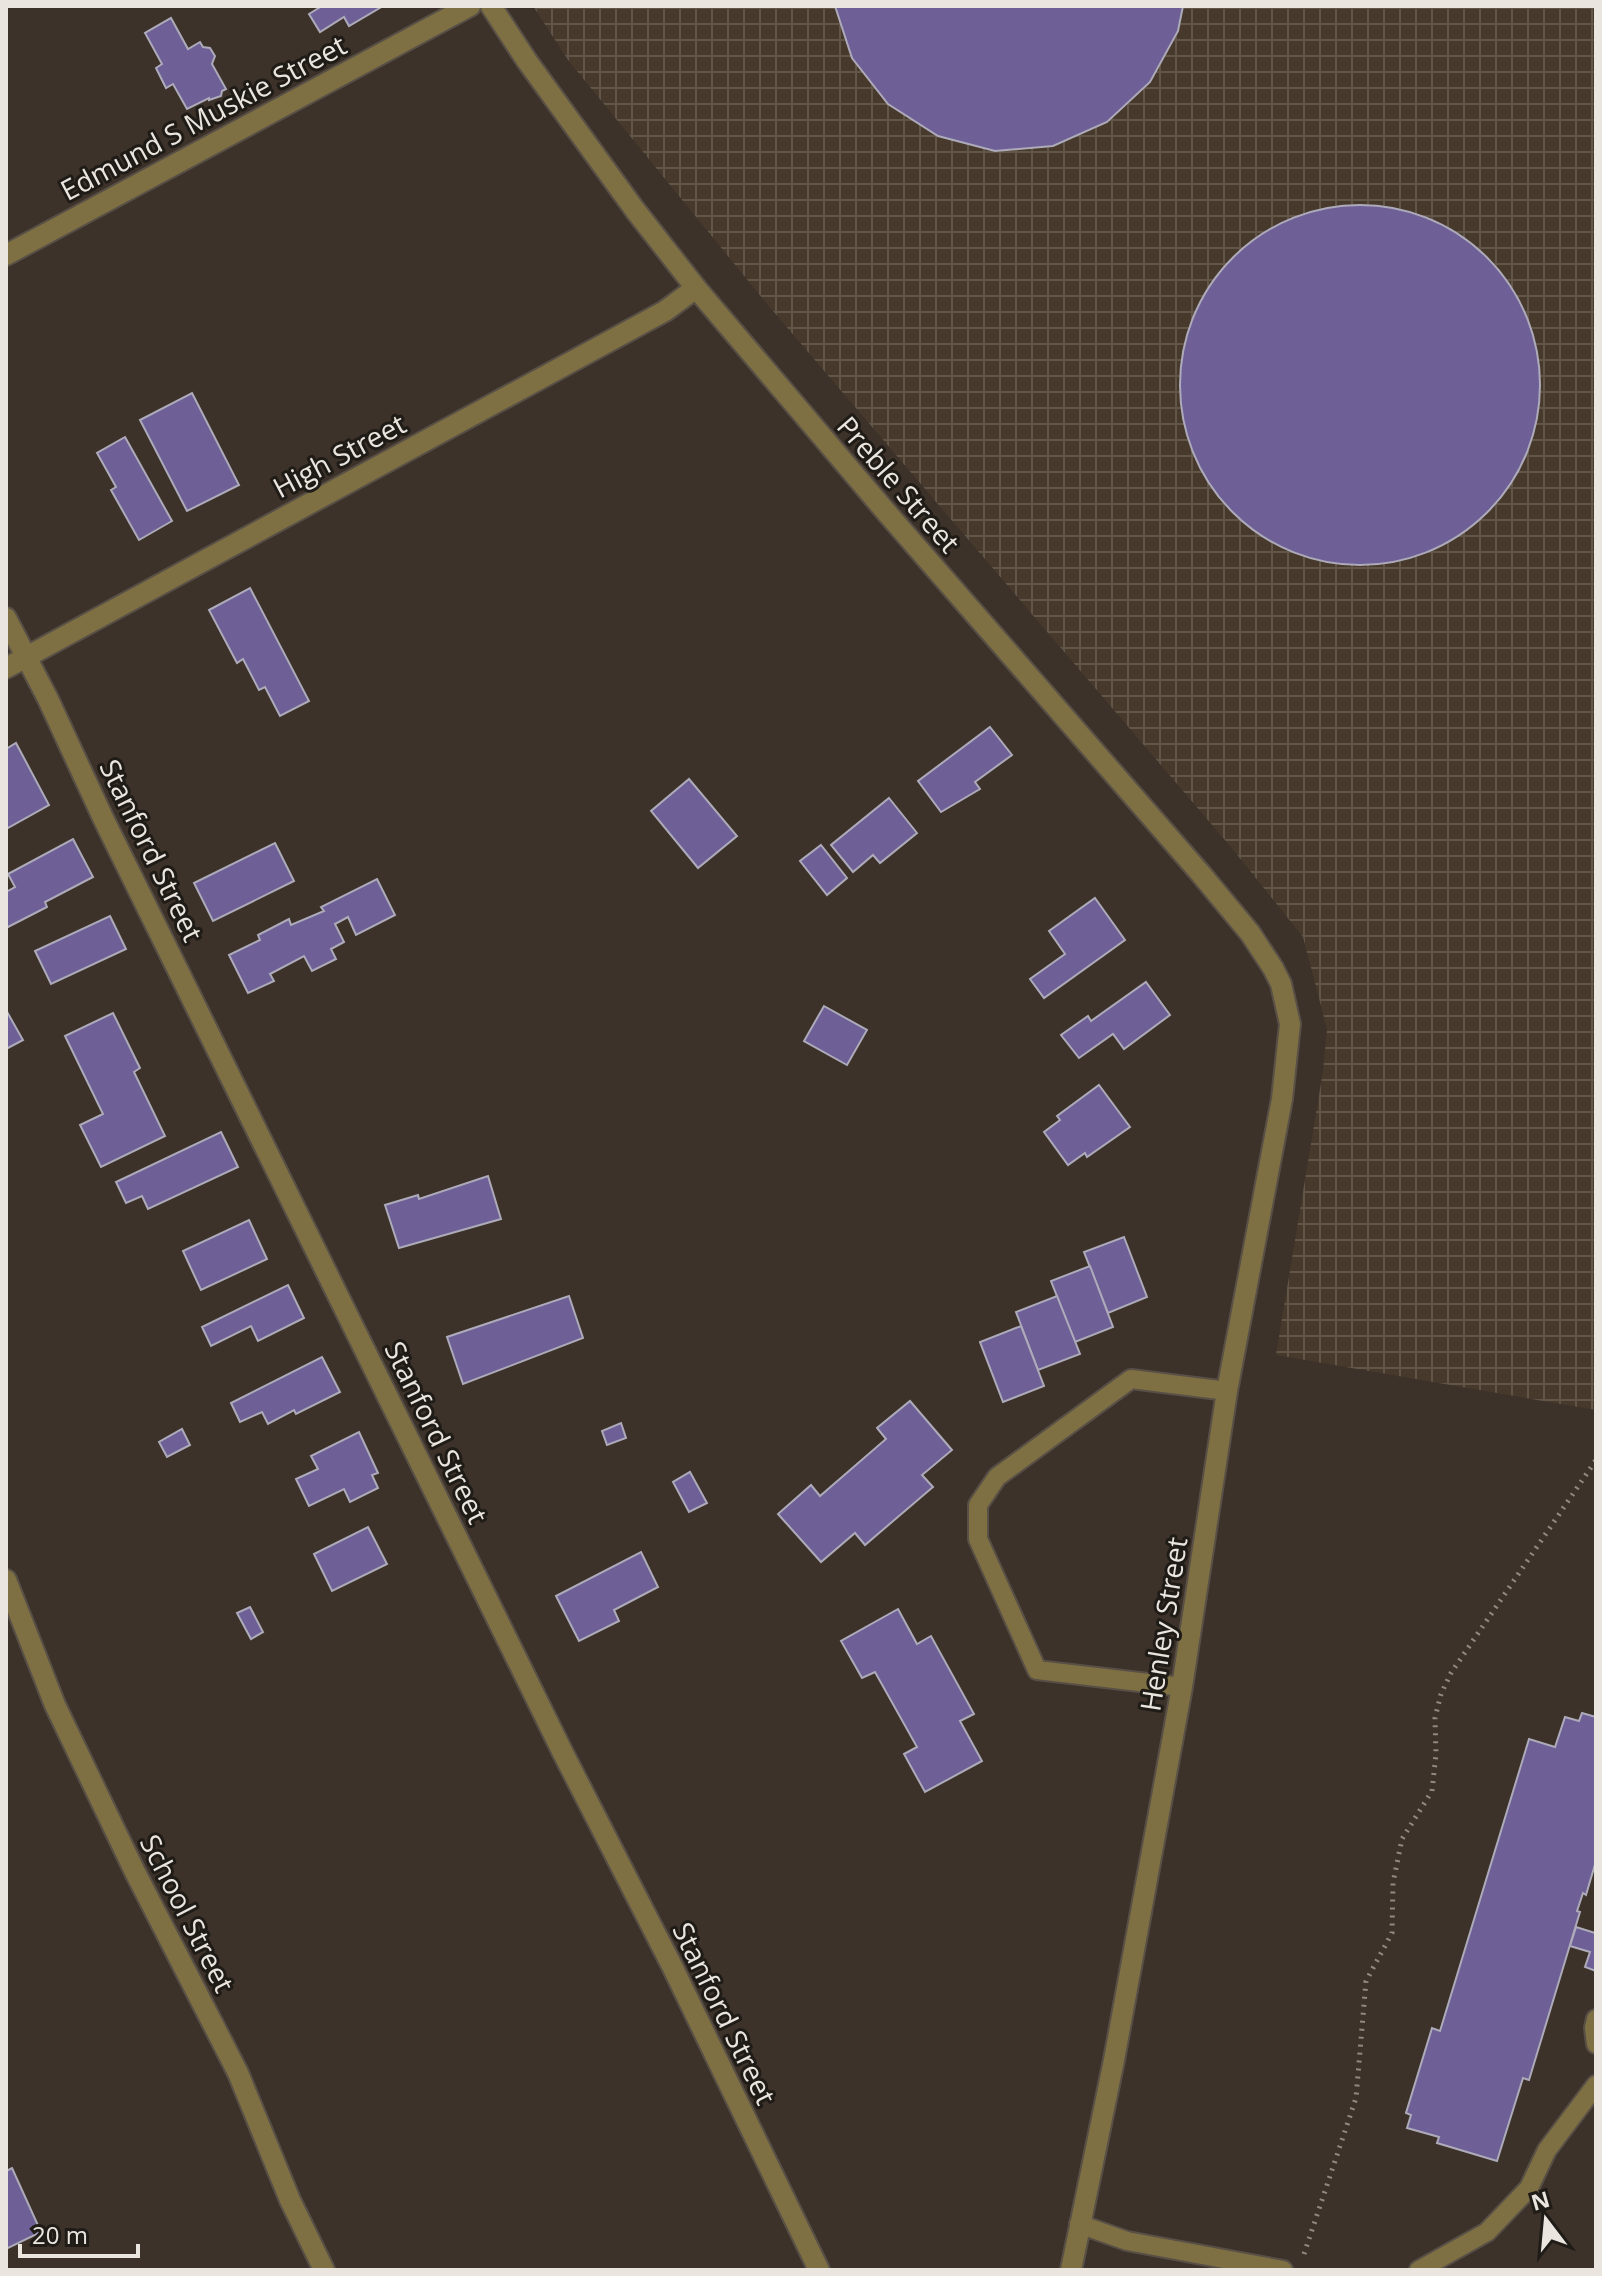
<svg xmlns="http://www.w3.org/2000/svg" width="1602" height="2276" viewBox="0 0 1602 2276" font-family="'Open Sans',sans-serif">
	<defs>
		<pattern id="industrial-grid" width="8" height="8" patternUnits="userSpaceOnUse" patternTransform="scale(2)"><rect width="8" height="8" fill="#47392b"/><path d="M0 4h8M4 0v8" fill="none" stroke="#625649"/></pattern>
	</defs>
	<rect width="100%" height="100%" fill="#3c3229"/>
	<!-- industrial -->
	<polygon fill="url(#industrial-grid)" points="533,6 1596,6 1596,1410 1276,1355 1323,1071 1327,1029 1303,937 1230,846 767,304 568,60"/>
	<!-- building -->
	<g fill="#6e6096" stroke="#adaab9" stroke-width="2">
		<polygon points="322,6 383,6 349,26 344,17 320,32 309,14"/>
		<polygon points="835,6 1183,6 1178,31 1150,82 1107,122 1053,146 995,151 938,136 888,104 852,58"/>
		<polygon points="171,18 188,49 200,42 203,47 210,48 215,56 212,64 226,89 222,91 221,96 209,100 209,98 187,109 173,84 166,88 156,68 162,64 145,33"/>
		<circle cx="1360" cy="385" r="180"/>
		<polygon points="192,393 239,485 187,511 140,420"/>
		<polygon points="125,437 172,521 139,540 111,490 116,487 97,453"/>
		<polygon points="250,588 309,701 280,716 265,687 259,690 243,659 237,663 209,610"/>
		<polygon points="990,727 1012,755 975,782 980,789 941,812 918,781"/>
		<polygon points="16,743 49,805 6,829 6,749"/>
		<polygon points="689,779 737,836 698,868 651,811"/>
		<polygon points="889,798 917,833 880,863 873,855 853,872 831,845"/>
		<polygon points="73,839 93,877 45,902 47,907 6,928 6,892 15,887 8,874"/>
		<polygon points="275,843 294,881 213,921 194,883"/>
		<polygon points="821,845 847,878 827,895 800,861"/>
		<polygon points="377,879 395,915 356,935 348,917 335,924 344,942 331,949 336,959 312,971 304,956 270,974 274,981 248,993 229,955 260,940 258,935 289,919 291,925 324,911 321,907"/>
		<polygon points="1095,898 1125,940 1044,998 1030,979 1065,954 1049,931"/>
		<polygon points="110,916 126,949 51,984 35,951"/>
		<polygon points="1146,982 1170,1015 1124,1049 1113,1034 1079,1058 1061,1035 1088,1016 1091,1021"/>
		<polygon points="824,1006 867,1030 847,1065 804,1041"/>
		<polygon points="6,1010 23,1040 6,1049"/>
		<polygon points="113,1013 140,1068 134,1072 165,1136 101,1167 80,1125 103,1114 65,1036"/>
		<polygon points="1099,1085 1130,1127 1087,1157 1085,1153 1068,1165 1044,1132 1060,1120 1057,1116"/>
		<polygon points="221,1132 238,1167 148,1209 142,1196 126,1203 116,1182"/>
		<polygon points="488,1176 501,1219 399,1248 385,1205 418,1195 419,1199"/>
		<polygon points="249,1220 267,1259 201,1290 183,1251"/>
		<polygon points="1124,1237 1147,1297 1108,1313 1084,1252"/>
		<polygon points="1090,1266 1113,1327 1075,1342 1051,1281"/>
		<polygon points="288,1285 304,1318 258,1341 251,1326 211,1346 202,1327"/>
		<polygon points="569,1296 583,1338 463,1384 447,1337"/>
		<polygon points="1057,1296 1080,1354 1038,1370 1016,1312"/>
		<polygon points="1021,1326 1044,1386 1003,1402 980,1342"/>
		<polygon points="322,1357 340,1392 296,1414 294,1410 268,1424 262,1412 240,1422 231,1403"/>
		<polygon points="910,1401 952,1450 922,1475 933,1487 865,1545 855,1533 821,1562 778,1514 811,1485 820,1496 886,1439 877,1428"/>
		<polygon points="621,1423 626,1438 607,1445 602,1431"/>
		<polygon points="182,1429 190,1445 167,1457 159,1442"/>
		<polygon points="359,1432 378,1473 372,1475 378,1488 350,1502 344,1489 309,1506 296,1479 318,1469 311,1456"/>
		<polygon points="690,1472 707,1503 689,1512 673,1482"/>
		<polygon points="368,1527 387,1564 332,1591 314,1554"/>
		<polygon points="641,1552 658,1587 614,1610 619,1621 579,1641 556,1596"/>
		<polygon points="250,1607 263,1632 251,1639 237,1613"/>
		<polygon points="898,1609 917,1644 931,1636 974,1714 960,1721 982,1761 925,1792 904,1754 917,1747 875,1672 862,1678 841,1641"/>
		<polygon points="1582,1713 1596,1717 1596,1861 1586,1895 1583,1893 1577,1911 1580,1912 1529,2080 1523,2078 1497,2161 1437,2143 1439,2137 1407,2128 1411,2115 1406,2113 1432,2028 1440,2031 1529,1739 1555,1747 1565,1717 1579,1721"/>
		<polygon points="1576,1927 1595,1933 1596,1930 1596,1971 1585,1967 1590,1952 1570,1946"/>
		<polygon points="12,2168 41,2232 6,2249 6,2171"/>
	</g>
	<g fill="none" stroke-linecap="round" stroke-linejoin="round">
		<!-- service casing -->
		<g stroke="#584f46" stroke-width="22">
			<g id="service">
				<polyline points="1182,1687 1037,1670 978,1539 978,1505 997,1477 1131,1379 1227,1391"/>
				<polyline points="1596,2019 1594,2028 1596,2044"/>
				<polyline points="1079,2224 1127,2241 1283,2270"/>
				<polyline points="1419,2270 1487,2232 1529,2188 1547,2150 1596,2085"/>
			</g>
		</g>
		<!-- minor casing -->
		<g stroke="#584f46" stroke-width="24">
			<g id="minor">
				<polyline points="491,6 527,61 635,210 696,288 887,513 1201,874 1250,933 1273,968 1281,984 1290,1024 1282,1099 1227,1391 1182,1687 1114,2060 1071,2270"/>
				<polyline points="6,255 470,6"/>
				<polyline points="6,618 48,699 104,820 563,1753 672,1966 819,2270"/>
				<polyline points="6,668 665,311 696,288"/>
				<polyline points="6,1580 55,1705 135,1872 238,2073 290,2200 324,2270"/>
			</g>
		</g>
		<!-- path -->
		<polyline stroke="#918981" stroke-width="5" stroke-dasharray="2 6" stroke-linecap="butt" points="1304,2254 1356,2098 1366,1981 1392,1933 1393,1883 1402,1839 1432,1791 1436,1754 1435,1718 1441,1694 1451,1673 1596,1460"/>
		<!-- service -->
		<use href="#service" stroke="#7e7042" stroke-width="18"/>
		<!-- minor -->
		<use href="#minor" stroke="#7e7042" stroke-width="20"/>
	</g>
	<g text-anchor="middle" dominant-baseline="central" stroke-width="6" stroke-linejoin="round" paint-order="stroke">
		<!-- street labels -->
		<g font-size="28" fill="#ebe5df" stroke="#1f1b17">
			<text transform="translate(203 117) rotate(-28)">Edmund S Muskie Street</text>
			<text transform="translate(339 455) rotate(-28)">High Street</text>
			<text transform="translate(899 484) rotate(49)">Preble Street</text>
			<text transform="translate(152 850) rotate(64)">Stanford Street</text>
			<text transform="translate(437 1432) rotate(64)">Stanford Street</text>
			<text transform="translate(1163 1624) rotate(-81)">Henley Street</text>
			<text transform="translate(188 1913) rotate(63)">School Street</text>
			<text transform="translate(725 2013) rotate(64)">Stanford Street</text>
		</g>
	</g>
	<!-- border -->
	<rect width="1602" height="2276" fill="none" stroke="#ebe5df" stroke-width="16"/>
	<!-- north arrow -->
	<g transform="translate(1546 2220) rotate(344)" stroke="#1f1b17" stroke-width="6" paint-order="stroke">
	<path d="M0-6L14 30L0 20L-14 30Z" fill="#ebe5df"/>
	<text y="-12" font-size="22" font-weight="bold" text-anchor="middle" fill="#ebe5df">N</text>
	</g>
	<!-- scale -->
	<path d="M20 2244v12h118v-12" fill="none" stroke="#ebe5df" stroke-width="4"/>
	<text x="32" y="2244" font-size="24" fill="#ebe5df" stroke="#1f1b17" stroke-width="6" paint-order="stroke">20 m</text>
</svg>
